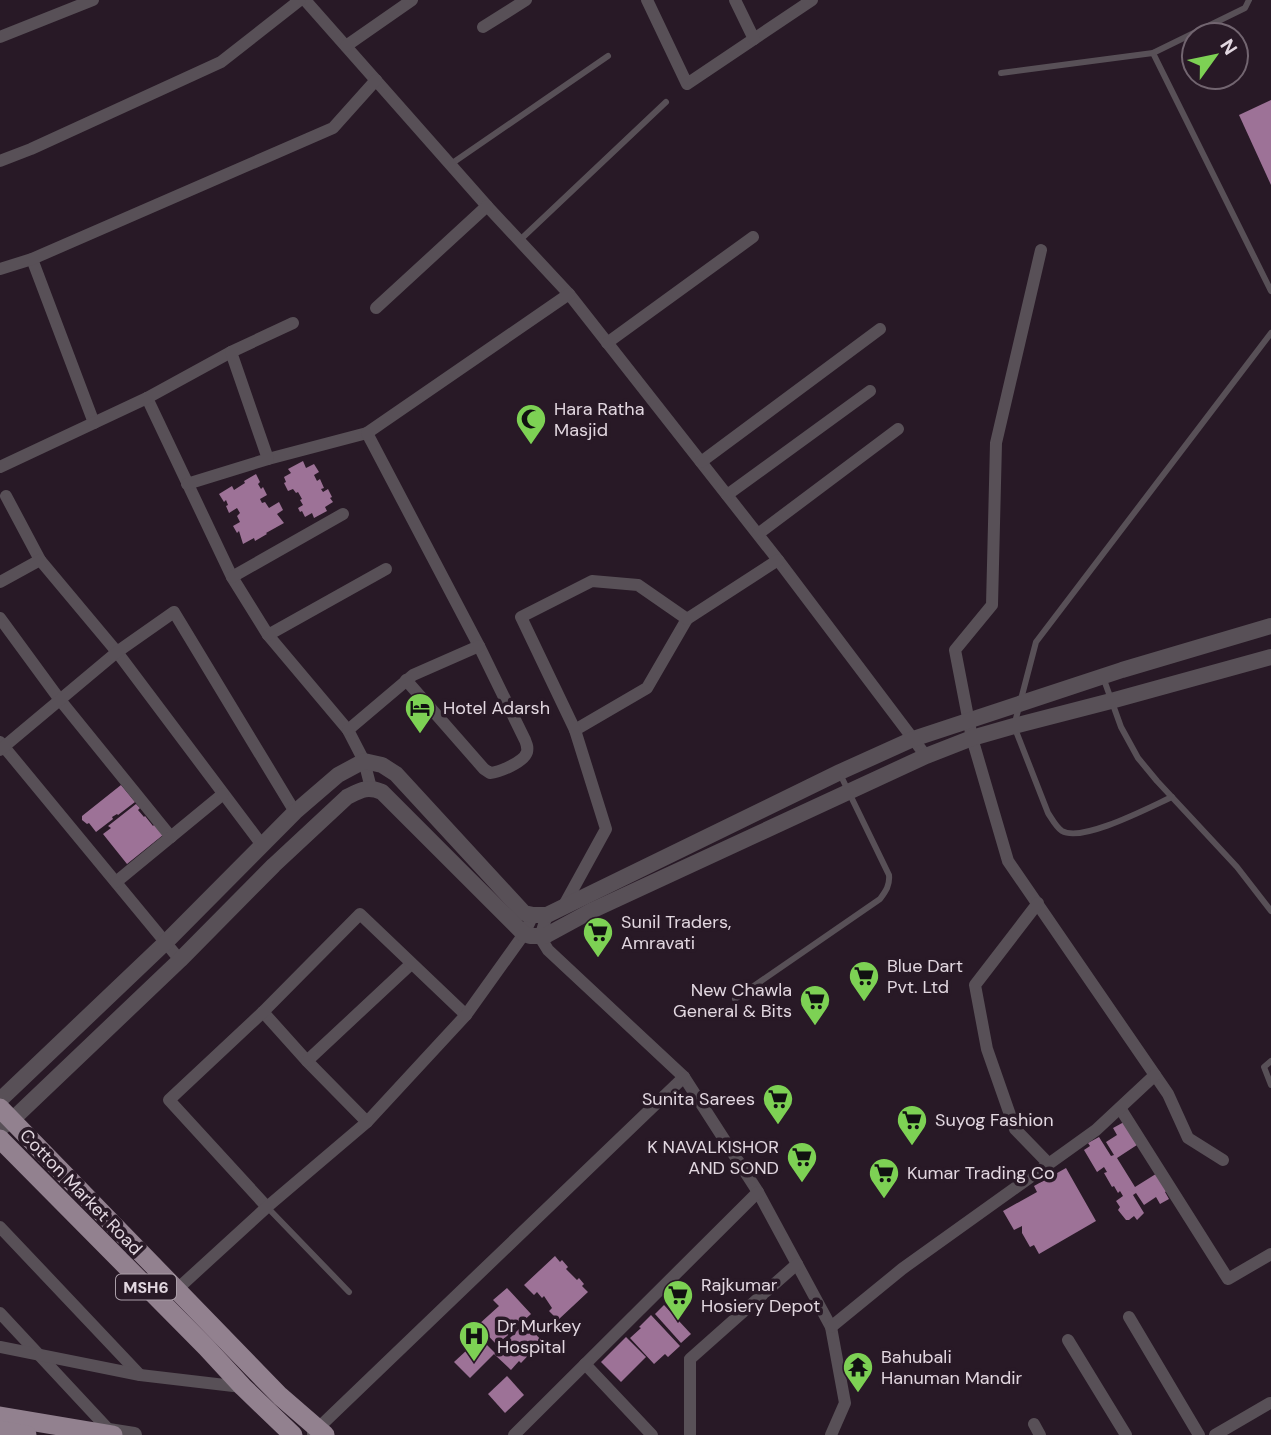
<svg xmlns="http://www.w3.org/2000/svg" width="1271" height="1435" viewBox="0 0 1271 1435" font-family="'DM Sans',sans-serif">
	<rect width="100%" height="100%" fill="#281926"/>
	<!-- building -->
	<g fill="#9d7297">
		<polygon points="1271,100 1271,185 1239,115"/>
		<polygon points="303,461 306,468 314,464 319,472 314,475 317,481 320,479 324,488 321,489 323,492 328,489 332,497 330,498 333,502 325,507 327,511 314,518 312,513 305,517 302,511 300,512 298,508 303,505 300,500 302,499 298,492 296,493 293,489 288,491 284,483 286,482 284,477 291,473 288,469"/>
		<polygon points="256,474 260,482 258,484 261,489 263,487 267,495 260,499 262,503 265,502 269,508 279,502 283,510 277,514 284,523 266,533 267,534 255,541 254,538 243,544 239,531 237,533 233,526 240,522 237,516 240,513 237,508 229,513 226,506 228,505 226,500 224,502 219,494 232,486 234,490 245,483 244,481"/>
		<polygon points="121,785 135,802 118,815 117,814 112,817 113,819 96,832 89,823 87,824 82,820 82,816"/>
		<polygon points="136,804 140,808 138,810 144,817 145,816 153,826 155,824 163,835 127,864 103,834 111,828 108,826"/>
		<polygon points="1124,1122 1140,1143 1117,1158 1135,1187 1159,1172 1168,1190 1165,1192 1169,1199 1160,1204 1156,1197 1144,1205 1136,1193 1133,1195 1144,1213 1137,1220 1134,1216 1129,1220 1126,1220 1118,1210 1120,1207 1116,1201 1123,1196 1120,1191 1118,1193 1114,1186 1112,1187 1104,1173 1107,1172 1104,1167 1097,1172 1084,1150 1090,1146 1088,1143 1099,1137 1111,1156 1114,1155 1106,1142 1117,1135 1113,1128"/>
		<polygon points="1066,1168 1096,1221 1039,1254 1034,1245 1030,1247 1022,1233 1022,1226 1014,1230 1003,1211 1037,1192 1034,1186"/>
		<polygon points="555,1256 560,1262 562,1260 568,1267 566,1269 577,1280 579,1278 584,1284 582,1286 588,1292 558,1320 549,1311 552,1308 544,1296 542,1298 537,1292 534,1295 524,1285"/>
		<polygon points="507,1288 531,1314 497,1345 478,1325 499,1306 493,1300"/>
		<polygon points="664,1305 691,1334 681,1343 655,1314"/>
		<polygon points="651,1315 680,1346 668,1357 665,1354 654,1364 630,1338 641,1328 639,1327"/>
		<polygon points="525,1323 542,1341 521,1363 519,1361 511,1370 494,1354"/>
		<polygon points="626,1337 646,1357 621,1382 601,1362"/>
		<polygon points="480,1338 495,1353 470,1378 454,1362"/>
		<polygon points="507,1376 524,1395 505,1413 488,1394"/>
	</g>
	<g fill="none" stroke-linecap="round" stroke-linejoin="round">
		<!-- service -->
		<g stroke="#585057" stroke-width="6">
			<polyline points="1153,53 1271,291"/>
			<polyline points="1001,73 1153,53 1245,8 1249,0"/>
			<polyline points="451,164 608,56"/>
			<polyline points="520,240 666,102"/>
			<polyline points="1103,677 1121,727 1138,758 1157,781 1237,867 1271,911"/>
			<path d="M 1172,797 C 1150,807 1082,843 1062,831 C 1056,827 1052,819 1048,813 L 1014,726 L 1036,642 L 1271,333"/>
			<path d="M 735,999 L 880,899 C 886,891 890,885 889,875 L 840,774"/>
			<polyline points="1271,1061 1264,1067 1271,1085"/>
			<polyline points="267,1207 349,1292"/>
		</g>
		<!-- minor -->
		<g stroke="#585057" stroke-width="12">
			<polyline points="305,0 487,206 569,294 778,560 926,756"/>
			<polyline points="647,0 687,84 812,0"/>
			<polyline points="735,0 754,39"/>
			<polyline points="483,27 526,0"/>
			<polyline points="0,37 93,0"/>
			<polyline points="346,46 412,0"/>
			<polyline points="0,161 31,149 221,62 300,0"/>
			<polyline points="1041,250 996,443 992,605 955,650 972,738 1008,861 1168,1094 1188,1138 1223,1160"/>
			<polyline points="32,259 94,423"/>
			<polyline points="0,269 32,259 333,128 376,80"/>
			<polyline points="376,308 487,206"/>
			<polyline points="607,343 753,237"/>
			<polyline points="147,398 232,577 268,635 348,730 364,761 371,788"/>
			<polyline points="268,459 367,433"/>
			<polyline points="701,462 880,329"/>
			<polyline points="0,467 147,398 231,352"/>
			<polyline points="187,484 268,459 231,352 293,323"/>
			<polyline points="727,495 870,391"/>
			<polyline points="6,496 40,560"/>
			<polyline points="758,534 898,429"/>
			<polyline points="232,577 343,514"/>
			<polyline points="0,582 40,560 117,652 262,845"/>
			<polyline points="0,618 60,700 171,837"/>
			<polyline points="268,635 386,569"/>
			<path d="M 406,680 L 484,769 L 490,773 C 500,772 524,762 527,752 C 528,747 527,745 525,740 L 479,646 L 367,433 L 569,294"/>
			<polyline points="348,730 413,675 479,646"/>
			<polyline points="575,730 647,688 687,619"/>
			<polyline points="0,742 180,960"/>
			<polyline points="0,750 117,652 174,612 295,812"/>
			<polyline points="116,882 223,794"/>
			<polyline points="1038,903 975,985 987,1049 1015,1129 1049,1164"/>
			<polyline points="562,909 606,829 575,730 521,617 592,581 638,585 687,619 778,560"/>
			<polyline points="547,915 540,937 548,950 684,1077 758,1192 831,1327 845,1403 831,1435"/>
			<polyline points="263,1012 307,1061 367,1122"/>
			<polyline points="307,1061 411,964"/>
			<polyline points="1120,1108 1228,1279 1271,1254"/>
			<polyline points="267,1207 169,1100 263,1012 360,914 466,1015"/>
			<polyline points="0,1227 140,1375"/>
			<polyline points="173,1293 267,1207 367,1122 466,1015 524,934 533,915"/>
			<polyline points="0,1313 110,1431"/>
			<polyline points="1129,1317 1199,1435"/>
			<polyline points="831,1327 902,1269 1096,1130 1155,1075"/>
			<polyline points="1068,1340 1126,1435"/>
			<polyline points="0,1347 140,1375 242,1387"/>
			<polyline points="585,1364 652,1435"/>
			<polyline points="1034,1424 1040,1435"/>
			<polyline points="313,1433 684,1077"/>
			<polyline points="514,1435 758,1192"/>
			<polyline points="690,1435 690,1359 797,1264"/>
			<polyline points="1215,1435 1270,1403"/>
		</g>
		<!-- tertiary -->
		<g stroke="#585057" stroke-width="16">
			<polyline points="0,1100 166,942 295,812 338,775 364,761 382,765 396,774 524,913 533,915 547,915 840,772 913,739 1122,670 1271,626"/>
			<path d="M 0,1128 L 12,1120 L 180,960 L 274,865 L 347,797 C 361,790 367,786 382,792 L 524,934 L 530,936 L 545,936 L 591,911 L 926,756 L 972,738 L 1014,726 L 1111,701 L 1271,657"/>
			<polyline points="102,1430 134,1435"/>
		</g>
		<!-- primary -->
		<g stroke="#92818f" stroke-width="19">
			<polyline points="0,1108 280,1396 325,1435"/>
			<polyline points="0,1139 206,1347 243,1387 293,1435"/>
			<polyline points="0,1416 113,1435"/>
			<polyline points="0,1430 27,1435"/>
		</g>
	</g>
	<!-- icons -->
	<defs>
		<g id="mosque-pin" transform="scale(1.575)"><path d="M0 17L-7.5 6A9.5 9.5 0 1 1 7.5 6Z" fill="#7dd154" stroke="#281926"/><path d="M3.5-4.9A6 6 0 1 0 3.5 4.9A5 5 0 1 1 3.5-4.9Z" fill="#111"/></g>
		<g id="hotel-pin" transform="scale(1.575)"><path d="M0 17L-7.5 6A9.5 9.5 0 1 1 7.5 6Z" fill="#7dd154" stroke="#281926"/><path d="M-6-4.5h1.5V1H6V5H4.5V3h-9V5H-6ZM-4 0a1.8 1.8 0 1 1 3.6 0ZM.5 0V-2.5h3Q6-2.5 6 0Z" fill="#111"/></g>
		<g id="supermarket-pin" transform="scale(1.575)"><path d="M0 17L-7.5 6A9.5 9.5 0 1 1 7.5 6Z" fill="#7dd154" stroke="#281926"/><path d="M-6-5.5h2.5l.6 2H6L4.5 2H-2.5L-4.4-4H-6ZM-1.5 3.2a1.3 1.3 0 1 0 .1 0ZM3 3.2a1.3 1.3 0 1 0 .1 0Z" fill="#111"/></g>
		<g id="hospital-pin" transform="scale(1.575)"><path d="M0 17L-7.5 6A9.5 9.5 0 1 1 7.5 6Z" fill="#7dd154" stroke="#281926"/><path d="M-5-5h3v3.5h4V-5h3V5h-3V1.5h-4V5h-3Z" fill="#111"/></g>
		<g id="temple-pin" transform="scale(1.575)"><path d="M0 17L-7.5 6A9.5 9.5 0 1 1 7.5 6Z" fill="#7dd154" stroke="#281926"/><path d="M0-6L5-2H3V0L6.5 2.5H4V6H1.5V3h-3V6H-4V2.5H-6.5L-3 0V-2H-5Z" fill="#111"/></g>
	</defs>
	<g fill-rule="evenodd">
		<use href="#mosque-pin" x="531" y="419"/>
		<use href="#hotel-pin" x="420" y="708"/>
		<use href="#supermarket-pin" x="598" y="932"/>
		<use href="#supermarket-pin" x="864" y="976"/>
		<use href="#supermarket-pin" x="815" y="1000"/>
		<use href="#supermarket-pin" x="778" y="1099"/>
		<use href="#supermarket-pin" x="912" y="1120"/>
		<use href="#supermarket-pin" x="802" y="1157"/>
		<use href="#supermarket-pin" x="884" y="1173"/>
		<use href="#supermarket-pin" x="678" y="1295"/>
		<use href="#hospital-pin" x="474" y="1336"/>
		<use href="#temple-pin" x="858" y="1367"/>
	</g>
	<g text-anchor="middle" dominant-baseline="central" stroke-width="7" stroke-linejoin="round" paint-order="stroke">
		<!-- shield labels -->
		<rect fill="#281926" stroke="#aa9ea8" stroke-width="2" x="116" y="1274.5" width="60" height="25" rx="5"/>
		<g font-size="16" font-weight="bold" fill="#e2d7e0">
			<text x="146" y="1287">MSH6</text>
		</g>
		<!-- poi labels -->
		<g font-size="18" fill="#e2d7e0" stroke="#281926" text-anchor="start">
			<text x="554" y="409">Hara Ratha<tspan x="554" dy="21">Masjid</tspan></text>
			<text x="443" y="708">Hotel Adarsh</text>
			<text x="621" y="922">Sunil Traders,<tspan x="621" dy="21">Amravati</tspan></text>
			<text x="887" y="966">Blue Dart<tspan x="887" dy="21">Pvt. Ltd</tspan></text>
			<text x="792" y="990" text-anchor="end">New Chawla<tspan x="792" dy="21">General &amp; Bits</tspan></text>
			<text x="755" y="1099" text-anchor="end">Sunita Sarees</text>
			<text x="935" y="1120">Suyog Fashion</text>
			<text x="779" y="1147" text-anchor="end">K NAVALKISHOR<tspan x="779" dy="21">AND SOND</tspan></text>
			<text x="907" y="1173">Kumar Trading Co</text>
			<text x="701" y="1285">Rajkumar<tspan x="701" dy="21">Hosiery Depot</tspan></text>
			<text x="497" y="1326">Dr Murkey<tspan x="497" dy="21">Hospital</tspan></text>
			<text x="881" y="1357">Bahubali<tspan x="881" dy="21">Hanuman Mandir</tspan></text>
		</g>
		<!-- street labels -->
		<g font-size="18" fill="#e2d7e0" stroke="#281926">
			<text transform="translate(81 1192) rotate(46)">Cotton Market Road</text>
		</g>
	</g>
	<!-- north arrow -->
	<g transform="translate(1215 56) rotate(57)"><circle r="33" fill="#281926" stroke="#726570" stroke-width="2"/>
	<path d="M0-5L12 26L0 18L-12 26Z" fill="#7dd154"/>
	<text y="-10" font-size="19" font-weight="bold" text-anchor="middle" fill="#e2d7e0">N</text>
	</g>
</svg>
